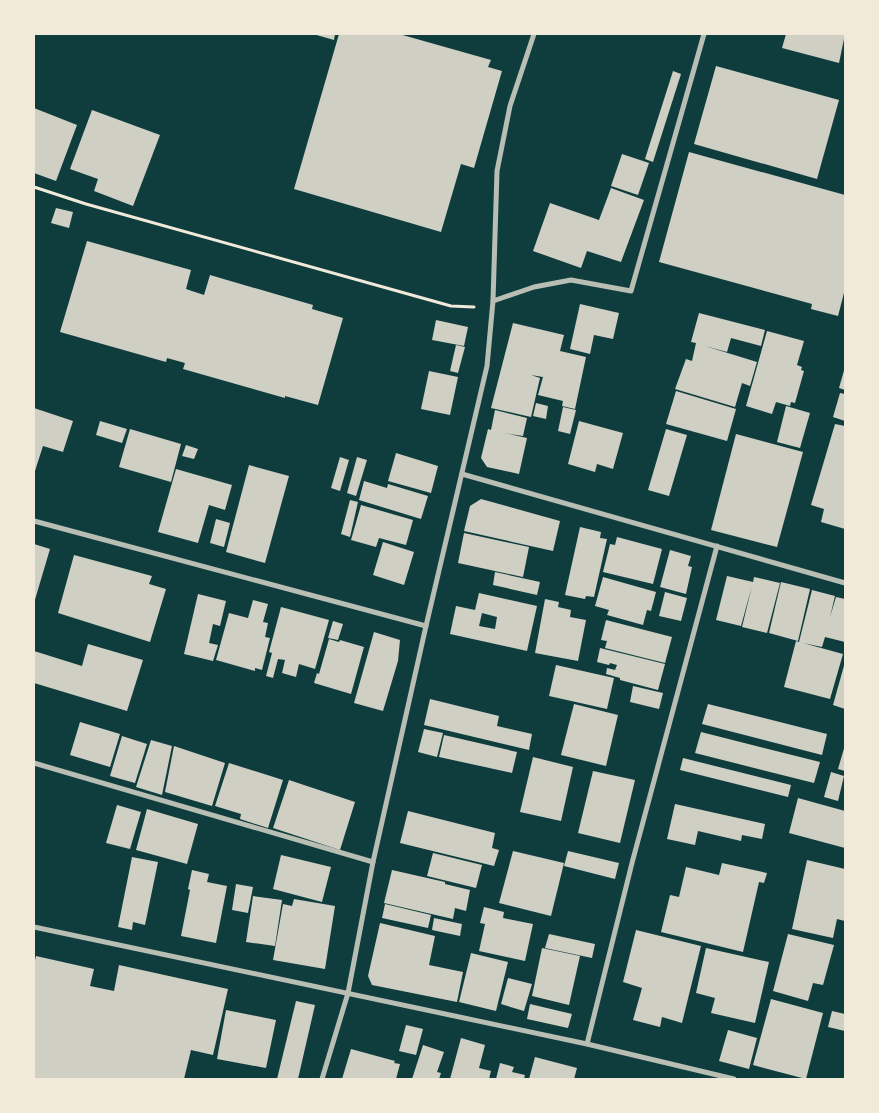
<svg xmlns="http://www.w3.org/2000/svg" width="879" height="1113" viewBox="0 0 879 1113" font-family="Helvetica,sans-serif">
	<rect width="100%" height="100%" fill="#0f3d3e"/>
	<!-- building -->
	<g fill="#cfcfc3" fill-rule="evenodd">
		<polygon points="313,34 335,34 334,40"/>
		<polygon points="339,34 399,34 491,60 488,67 502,71 474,168 461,164 441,232 294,189"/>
		<polygon points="786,34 845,34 839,63 782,48"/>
		<polygon points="716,66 839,100 817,179 694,144"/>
		<polygon points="673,71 681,74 653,162 645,159"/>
		<polygon points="34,108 77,125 56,181 34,173"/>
		<polygon points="92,110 160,135 133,206 94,191 98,179 70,169"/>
		<polygon points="689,152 845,195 845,289 838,316 811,309 812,304 659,262"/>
		<polygon points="622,154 649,163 638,195 611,186"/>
		<polygon points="611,188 644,200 621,262 587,251 581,268 533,251 550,203 599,220"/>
		<polygon points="56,208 73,212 69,228 51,223"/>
		<polygon points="87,241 191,270 186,289 204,295 210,275 313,305 312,309 343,318 318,405 285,396 285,398 183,369 185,363 167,358 166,362 60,332"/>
		<polygon points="580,304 619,313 613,339 594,335 590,354 570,349"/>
		<polygon points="699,313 765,330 761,346 731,338 727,352 705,346 757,362 750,386 742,383 735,407 675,389 686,359 692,361 696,343 691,342"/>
		<polygon points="436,320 468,327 464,346 432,340"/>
		<polygon points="513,323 564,335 560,351 586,357 575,409 562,406 563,401 538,395 543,377 531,375 540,378 531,417 491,408"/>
		<polygon points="767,331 804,341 797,365 802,367 801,370 804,371 795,403 791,402 790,406 776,402 772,414 746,406"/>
		<polygon points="456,345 465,347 458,373 450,371"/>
		<polygon points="845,367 845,390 839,388"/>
		<polygon points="429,371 458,377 450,415 421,409"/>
		<polygon points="676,391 736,409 727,441 666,424"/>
		<polygon points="840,393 845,394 845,421 833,417"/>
		<polygon points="536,403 548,406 546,419 533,416"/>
		<polygon points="786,406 810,413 800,448 777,442"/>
		<polygon points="563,407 576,410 570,434 558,431"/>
		<polygon points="34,408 73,421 63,452 43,446 34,474"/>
		<polygon points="495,410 527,418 523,436 504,433 527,438 519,474 487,467 481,458 488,429 491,430"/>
		<polygon points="100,421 127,429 122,443 96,435"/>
		<polygon points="579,421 623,433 613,469 597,464 595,472 568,464"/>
		<polygon points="835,424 845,426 845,529 821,522 824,509 811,505"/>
		<polygon points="130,429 181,444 171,482 119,467"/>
		<polygon points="666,429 687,435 669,496 648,490"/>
		<polygon points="736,434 803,452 777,547 711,530"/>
		<polygon points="186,445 198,449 194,459 182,456"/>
		<polygon points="396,453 438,466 431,493 388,481"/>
		<polygon points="340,457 349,460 340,491 331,488"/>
		<polygon points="357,457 367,460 356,496 347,493"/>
		<polygon points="249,465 289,476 265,563 226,552"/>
		<polygon points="176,469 232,485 225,510 209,505 198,543 158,532"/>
		<polygon points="364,481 387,488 388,484 428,496 421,519 359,500"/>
		<polygon points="481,499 560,521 553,551 464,531 470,506"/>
		<polygon points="350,500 358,502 350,537 341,534"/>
		<polygon points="361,505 413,520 406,545 379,538 376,547 351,540"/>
		<polygon points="216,519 230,523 224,547 210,543"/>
		<polygon points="580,527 601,532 600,538 607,539 594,597 586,596 585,599 565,595"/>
		<polygon points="464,533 529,547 523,577 458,563"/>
		<polygon points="617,537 662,549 653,584 603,572 610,544 615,545"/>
		<polygon points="383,542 414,552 404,585 373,575"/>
		<polygon points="34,544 50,549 34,603"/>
		<polygon points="670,550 691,556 688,566 692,567 686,594 660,587"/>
		<polygon points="74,555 152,576 149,584 166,589 150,642 58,613"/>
		<polygon points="495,572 540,582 537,595 493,585"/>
		<polygon points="727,576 753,582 754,577 780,583 767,633 742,627 752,586 741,626 716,620"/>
		<polygon points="603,577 656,592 651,611 647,610 643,625 607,615 609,610 595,606"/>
		<polygon points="781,582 810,589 798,641 769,633"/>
		<polygon points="812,590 835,596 830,617 836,597 845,599 845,642 825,637 822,647 803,643 843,654 830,699 784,687 796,641 799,642"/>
		<polygon points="665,592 687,598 681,621 659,616"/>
		<path d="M 479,593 L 537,606 L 527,651 L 450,634 L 456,606 L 475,610 ZM 482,613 L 497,617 L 495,629 L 479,626 Z"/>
		<polygon points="198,594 226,601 220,626 213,624 209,643 218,645 213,661 184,654"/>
		<polygon points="545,599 559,602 558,607 571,610 570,617 586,620 578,661 535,653"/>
		<polygon points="253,600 268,604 263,622 268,623 265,637 270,638 262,670 255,668 255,671 216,660 229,613 248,618"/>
		<polygon points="281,607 329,620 315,669 299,664 296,677 282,673 285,660 278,659 273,678 266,676 272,653 269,652"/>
		<polygon points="606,620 672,637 665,663 605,648 607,641 601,640"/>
		<polygon points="333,621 343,624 338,640 328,638"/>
		<polygon points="374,632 400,640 398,661 383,711 354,703"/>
		<polygon points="329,639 339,642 340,640 364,647 351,694 314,683 317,673 319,674"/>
		<polygon points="88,644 143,660 127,711 34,683 34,651 82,666"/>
		<polygon points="600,648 665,664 658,690 620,680 620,678 606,674 607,668 615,670 617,665 610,663 609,665 597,662"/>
		<polygon points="845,662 845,709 833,705"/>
		<polygon points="556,665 614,678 607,709 549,696"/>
		<polygon points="633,686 663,693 659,709 630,702"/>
		<polygon points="430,699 499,716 497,726 532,734 529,750 424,725"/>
		<polygon points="574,704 618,715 606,766 561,755"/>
		<polygon points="708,704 827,734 822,755 702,724"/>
		<polygon points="80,722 120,734 110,767 70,755"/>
		<polygon points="424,729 443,733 437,757 418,752"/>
		<polygon points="701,732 820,762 814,783 695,753"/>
		<polygon points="444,735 517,752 512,773 439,757"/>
		<polygon points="122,736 147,744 135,783 110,776"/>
		<polygon points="151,740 172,746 162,795 136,787"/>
		<polygon points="845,745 845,771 838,769"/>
		<polygon points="174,746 225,763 212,806 165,792"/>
		<polygon points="533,757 573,767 561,821 520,812"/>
		<polygon points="683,758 791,785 788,797 680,770"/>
		<polygon points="229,763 283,780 268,828 240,819 241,814 215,806"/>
		<polygon points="593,771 635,780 620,843 578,833"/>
		<polygon points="831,772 844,776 838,801 824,797"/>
		<polygon points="289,780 355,802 340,850 273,828"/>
		<polygon points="798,798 845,811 845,848 789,833"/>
		<polygon points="675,804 765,824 762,839 742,835 741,841 698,831 695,845 667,839"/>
		<polygon points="117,805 141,812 130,849 106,843"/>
		<polygon points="147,809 198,824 187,864 136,850"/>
		<polygon points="408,811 495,833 492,848 499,850 494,866 400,843"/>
		<polygon points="513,851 564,863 551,916 499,903"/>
		<polygon points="568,851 619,863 615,879 564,866"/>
		<polygon points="433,853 482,865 476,888 427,876"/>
		<polygon points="281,855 331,867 322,902 273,889"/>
		<polygon points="132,857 158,862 145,925 133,922 132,930 118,927"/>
		<polygon points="807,860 845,869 845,921 837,919 833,938 792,929"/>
		<polygon points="722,863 767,873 764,883 759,882 743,952 661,932 670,895 679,897 686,867 719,875"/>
		<polygon points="192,870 209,874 207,882 227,886 216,943 181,936 190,890 188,889"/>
		<polygon points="392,870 445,882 445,884 470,890 466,911 455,908 453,919 384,903"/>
		<polygon points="236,884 253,887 248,913 232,910"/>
		<polygon points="253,896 282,900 275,946 246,942"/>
		<polygon points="294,899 335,906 325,969 273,960 283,904 292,906"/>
		<polygon points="385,904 431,915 428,928 382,918"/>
		<polygon points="484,907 504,912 503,918 533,924 525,961 479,951 485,924 480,923"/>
		<polygon points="434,918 462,924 460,936 432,930"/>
		<polygon points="380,923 435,936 429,965 463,972 457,1002 372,985 368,976"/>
		<polygon points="636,930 701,946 682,1023 662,1017 660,1027 633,1020 642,988 623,982"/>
		<polygon points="549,934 595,944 592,958 545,948"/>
		<polygon points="788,934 834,945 823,985 813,983 808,1001 773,991"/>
		<polygon points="542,948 580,956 569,1005 532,996"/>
		<polygon points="706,948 769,962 755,1023 711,1013 715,998 696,993"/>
		<polygon points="471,953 508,962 496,1011 459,1002"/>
		<polygon points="36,956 94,969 90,986 114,991 119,965 228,989 213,1055 191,1050 184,1079 34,1079 34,964"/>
		<polygon points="508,978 532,984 524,1011 501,1004"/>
		<polygon points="771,999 823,1013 806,1079 753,1065"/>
		<polygon points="296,1001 315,1005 298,1079 277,1079"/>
		<polygon points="530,1004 572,1014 568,1028 527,1019"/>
		<polygon points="226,1010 276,1020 266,1068 217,1059"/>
		<polygon points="832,1011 845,1014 845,1031 828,1027"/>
		<polygon points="406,1025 423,1029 416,1055 399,1051"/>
		<polygon points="728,1030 757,1038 749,1069 719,1061"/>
		<polygon points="461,1038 485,1045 479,1068 491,1071 489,1079 450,1079"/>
		<polygon points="423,1045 444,1052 437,1072 441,1073 439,1079 412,1079"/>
		<polygon points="351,1049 395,1061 394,1063 400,1064 396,1079 342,1079"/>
		<polygon points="535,1057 577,1068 574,1079 529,1079"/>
		<polygon points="500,1063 514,1067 512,1072 525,1075 524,1079 496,1079"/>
	</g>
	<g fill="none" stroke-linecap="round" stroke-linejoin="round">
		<!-- path -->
		<polyline stroke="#f1e9da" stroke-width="3" points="34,187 86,204 451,306 474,307"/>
		<!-- minor -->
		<g stroke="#b8beb3" stroke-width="5">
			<polyline points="493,301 534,287 571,280 631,291 704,34"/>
			<polyline points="462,474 845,583"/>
			<polyline points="34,521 426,626"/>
			<polyline points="34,763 373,862"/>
			<polyline points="34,927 587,1044 734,1079"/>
			<polyline points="587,1044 632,863 717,546"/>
			<polyline points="322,1079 348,993 373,862 426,626 487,366 493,301 497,171 510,106 534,34"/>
		</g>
	</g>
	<!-- border -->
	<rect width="879" height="1113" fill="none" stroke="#f1e9da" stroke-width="70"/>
</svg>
